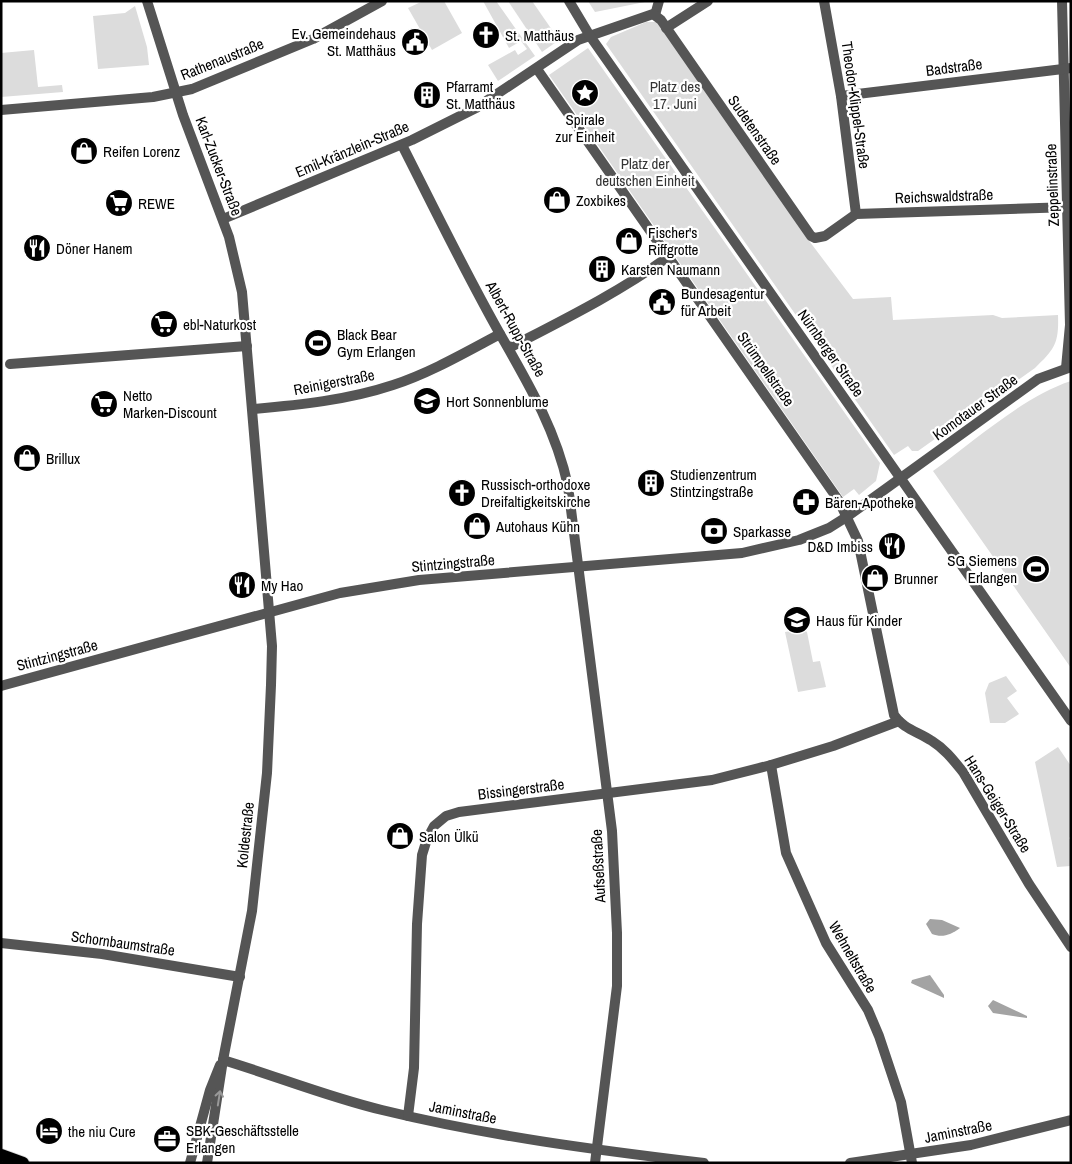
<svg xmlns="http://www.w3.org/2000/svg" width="1072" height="1164" viewBox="0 0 1072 1164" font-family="'Archivo Narrow',sans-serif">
	<rect width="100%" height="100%" fill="#fff"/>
	<!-- green -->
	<g fill="#dcdcdc">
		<polygon points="423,1 444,1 462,33 432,50 408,8"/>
		<polygon points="483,1 496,1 535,56 498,81 488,65 515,50 518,55 527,49 521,41 509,48"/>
		<polygon points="508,1 532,1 559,40 542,52"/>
		<polygon points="588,1 650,1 595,12"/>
		<polygon points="135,6 147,47 149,65 98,69 93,16 125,13"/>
		<path d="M 646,22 L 658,22 L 807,238 L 853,299 L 891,297 L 893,320 L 993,315 L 1002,318 L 1058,315 C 1059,343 1055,349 1035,368 L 918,451 L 912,451 L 908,446 L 894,455 L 606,44 L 611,37 Z"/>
		<polygon points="588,48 880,463 876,481 859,495 854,489 843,497 549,75"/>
		<polygon points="34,50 38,87 62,85 63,92 1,97 1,53"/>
		<path d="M 1071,381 L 1071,668 L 933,471 C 973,442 1024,396 1071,381 Z"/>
		<polygon points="803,629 807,632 813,662 820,661 826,687 798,692 785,632"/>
		<polygon points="1006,676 1017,691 1007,698 1019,714 1005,723 990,723 985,693 989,683"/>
		<polygon points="1058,747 1071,766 1071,836 1069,838 1071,841 1071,866 1057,867 1035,762"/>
	</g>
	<!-- water -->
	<g fill="#a3a3a3">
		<path d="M 930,919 L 942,920 L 960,928 C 951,935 942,938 932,934 L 926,924 Z"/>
		<polygon points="930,975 944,995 944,998 911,983 912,980"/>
		<polygon points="993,1000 1027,1016 1027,1018 993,1013 988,1006"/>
	</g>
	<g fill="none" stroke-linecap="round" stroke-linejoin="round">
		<!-- primary casing -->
		<g stroke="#dbdbdb" stroke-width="14">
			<polyline id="primary" points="1,1155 23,1163"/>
		</g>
		<!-- minor -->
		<g stroke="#555" stroke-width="10">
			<polyline points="824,1 841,96 856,214"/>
			<polyline points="1062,1 1070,325 1066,368"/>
			<polyline points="655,15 659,1"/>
			<polyline points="666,28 708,1"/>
			<path d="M 537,69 L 839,501 L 858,541 L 894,715 C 903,729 919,732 932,741 C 945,749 954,761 963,772 L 1029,884 L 1071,947"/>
			<polyline points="841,96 1071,68"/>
			<polyline points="1,110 153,97 192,89 313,39 382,1"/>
			<path d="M 402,145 C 434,208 465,272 500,334 C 528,383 556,430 568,486 L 612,831 L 617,933 L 617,986 L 595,1163"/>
			<polyline points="223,219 412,140 476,108 578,40 653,14 661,20 811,236 815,238 825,236 856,214 1071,207"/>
			<path d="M 509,348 C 563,320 618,293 668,257"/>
			<polyline points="10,364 247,346"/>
			<path d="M 253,409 C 299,405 348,400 393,385 C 430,373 466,352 500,334"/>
			<polyline points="1,686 340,593 419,580 742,553 799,540 829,528 848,516 1038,379 1071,367"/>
			<polyline points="771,765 786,853 826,943 868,1010 879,1036 901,1102 912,1163"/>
			<polyline points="1,943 102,954 240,977"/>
			<path d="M 223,1060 C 276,1076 328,1097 382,1110 C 488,1136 596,1150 704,1163"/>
			<polyline points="408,1116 414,1068 417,924 422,855 427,839 434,826 446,816 459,812 712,780 771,765 833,746 899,721"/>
			<polyline points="850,1163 971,1145 1071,1120"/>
		</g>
		<!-- tertiary -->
		<g stroke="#555" stroke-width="10">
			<polyline points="147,1 183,115 229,237 242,292 272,646 271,685 267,773 252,911 223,1060 207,1163"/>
			<polyline points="569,1 590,36 1071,721"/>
			<polyline points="190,1163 210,1090 220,1065"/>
		</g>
		<!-- primary -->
		<use href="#primary" stroke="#000" stroke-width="12"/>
	</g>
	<!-- one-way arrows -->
	<defs><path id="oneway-shaft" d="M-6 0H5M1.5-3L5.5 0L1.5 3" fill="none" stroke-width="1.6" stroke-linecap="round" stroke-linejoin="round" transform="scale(1.25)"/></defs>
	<use stroke="#999" href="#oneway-shaft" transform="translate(219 1098) rotate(-81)"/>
	<!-- icons -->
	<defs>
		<g id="church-disc" transform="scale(1.4375)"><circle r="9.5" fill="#000" stroke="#fff"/><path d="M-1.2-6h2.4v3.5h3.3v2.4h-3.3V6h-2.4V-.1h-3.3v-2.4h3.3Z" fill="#fff"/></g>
		<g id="civic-disc" transform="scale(1.4375)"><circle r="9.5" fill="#000" stroke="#fff"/><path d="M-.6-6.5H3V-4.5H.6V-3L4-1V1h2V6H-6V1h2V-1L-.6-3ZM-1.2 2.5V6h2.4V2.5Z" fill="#fff"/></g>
		<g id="sight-disc" transform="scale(1.4375)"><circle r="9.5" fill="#000" stroke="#fff"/><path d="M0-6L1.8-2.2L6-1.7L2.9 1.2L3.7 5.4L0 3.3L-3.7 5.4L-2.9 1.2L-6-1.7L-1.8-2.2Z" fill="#fff"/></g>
		<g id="building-disc" transform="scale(1.4375)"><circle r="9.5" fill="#000" stroke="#fff"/><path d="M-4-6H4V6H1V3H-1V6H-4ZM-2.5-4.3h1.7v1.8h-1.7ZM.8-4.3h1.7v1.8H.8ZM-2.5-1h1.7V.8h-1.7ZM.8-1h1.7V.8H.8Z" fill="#fff"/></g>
		<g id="shop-disc" transform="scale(1.4375)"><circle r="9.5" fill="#000" stroke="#fff"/><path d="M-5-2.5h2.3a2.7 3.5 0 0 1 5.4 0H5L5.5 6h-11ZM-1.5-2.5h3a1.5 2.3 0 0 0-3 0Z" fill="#fff"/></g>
		<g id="supermarket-disc" transform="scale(1.4375)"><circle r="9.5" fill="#000" stroke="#fff"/><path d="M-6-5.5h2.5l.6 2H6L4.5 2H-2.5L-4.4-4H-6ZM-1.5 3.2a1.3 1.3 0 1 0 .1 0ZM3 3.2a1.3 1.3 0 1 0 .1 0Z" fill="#fff"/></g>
		<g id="restaurant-disc" transform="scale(1.4375)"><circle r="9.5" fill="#000" stroke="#fff"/><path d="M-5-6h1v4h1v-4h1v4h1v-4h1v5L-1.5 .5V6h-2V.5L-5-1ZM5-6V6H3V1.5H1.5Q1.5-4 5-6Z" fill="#fff"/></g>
		<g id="stadium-disc" transform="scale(1.4375)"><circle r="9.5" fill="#000" stroke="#fff"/><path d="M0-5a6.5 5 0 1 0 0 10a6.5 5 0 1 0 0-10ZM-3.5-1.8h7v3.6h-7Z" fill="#fff"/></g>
		<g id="school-disc" transform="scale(1.4375)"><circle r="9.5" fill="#000" stroke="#fff"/><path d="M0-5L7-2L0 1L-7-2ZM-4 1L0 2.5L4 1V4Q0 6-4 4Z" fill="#fff"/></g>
		<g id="pharmacy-disc" transform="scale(1.4375)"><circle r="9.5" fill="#000" stroke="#fff"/><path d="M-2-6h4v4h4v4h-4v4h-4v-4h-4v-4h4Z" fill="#fff"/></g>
		<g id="bank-disc" transform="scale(1.4375)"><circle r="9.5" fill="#000" stroke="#fff"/><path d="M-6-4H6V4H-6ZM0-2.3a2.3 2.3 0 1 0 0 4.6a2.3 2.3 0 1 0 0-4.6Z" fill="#fff"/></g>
		<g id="hotel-disc" transform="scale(1.4375)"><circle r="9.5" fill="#000" stroke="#fff"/><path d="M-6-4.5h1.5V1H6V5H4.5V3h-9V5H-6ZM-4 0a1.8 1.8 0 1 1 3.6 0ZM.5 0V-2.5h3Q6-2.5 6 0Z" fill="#fff"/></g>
		<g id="office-disc" transform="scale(1.4375)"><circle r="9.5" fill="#000" stroke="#fff"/><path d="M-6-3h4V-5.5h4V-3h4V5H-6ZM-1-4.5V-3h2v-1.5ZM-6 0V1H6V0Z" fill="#fff"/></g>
	</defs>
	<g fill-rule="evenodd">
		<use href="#church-disc" x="486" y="35"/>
		<use href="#civic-disc" x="415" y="42"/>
		<use href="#sight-disc" x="585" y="93"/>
		<use href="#building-disc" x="427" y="95"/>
		<use href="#shop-disc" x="84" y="151"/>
		<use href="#shop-disc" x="557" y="200"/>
		<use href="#supermarket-disc" x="119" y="203"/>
		<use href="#shop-disc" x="629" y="241"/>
		<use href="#restaurant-disc" x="37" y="248"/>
		<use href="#building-disc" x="602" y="269"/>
		<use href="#civic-disc" x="662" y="302"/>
		<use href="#supermarket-disc" x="164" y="324"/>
		<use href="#stadium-disc" x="318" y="343"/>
		<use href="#school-disc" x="427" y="401"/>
		<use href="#supermarket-disc" x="104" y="404"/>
		<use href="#shop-disc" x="27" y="458"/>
		<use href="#building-disc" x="651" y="483"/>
		<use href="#church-disc" x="462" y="493"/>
		<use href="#pharmacy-disc" x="806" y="502"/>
		<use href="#shop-disc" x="477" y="526"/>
		<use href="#bank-disc" x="714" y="531"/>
		<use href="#restaurant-disc" x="892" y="546"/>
		<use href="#stadium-disc" x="1036" y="569"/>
		<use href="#shop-disc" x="875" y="578"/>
		<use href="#restaurant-disc" x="242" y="585"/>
		<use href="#school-disc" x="797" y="620"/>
		<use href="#shop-disc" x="400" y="836"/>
		<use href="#hotel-disc" x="49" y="1131"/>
		<use href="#office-disc" x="167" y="1139"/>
	</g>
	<g text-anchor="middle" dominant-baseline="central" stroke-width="4.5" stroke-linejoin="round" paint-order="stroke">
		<!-- poi labels -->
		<g font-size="15" fill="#000" stroke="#fff" text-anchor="start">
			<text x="396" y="33" text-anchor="end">Ev. Gemeindehaus<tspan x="396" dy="17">St. Matthäus</tspan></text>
			<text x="505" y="35">St. Matthäus</text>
			<text x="446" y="86">Pfarramt<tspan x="446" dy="17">St. Matthäus</tspan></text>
			<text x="585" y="119" text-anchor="middle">Spirale<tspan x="585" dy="17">zur Einheit</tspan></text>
			<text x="103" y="151">Reifen Lorenz</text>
			<text x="576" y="200">Zoxbikes</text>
			<text x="138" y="203">REWE</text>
			<text x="648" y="232">Fischer's<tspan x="648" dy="17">Riffgrotte</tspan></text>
			<text x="56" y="248">Döner Hanem</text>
			<text x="621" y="269">Karsten Naumann</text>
			<text x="681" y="293">Bundesagentur<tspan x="681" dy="17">für Arbeit</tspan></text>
			<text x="183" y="324">ebl-Naturkost</text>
			<text x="337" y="334">Black Bear<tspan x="337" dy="17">Gym Erlangen</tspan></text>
			<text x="123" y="395">Netto<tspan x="123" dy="17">Marken-Discount</tspan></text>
			<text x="446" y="401">Hort Sonnenblume</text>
			<text x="46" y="458">Brillux</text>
			<text x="670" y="474">Studienzentrum<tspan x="670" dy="17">Stintzingstraße</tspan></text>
			<text x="481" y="484">Russisch-orthodoxe<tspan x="481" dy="17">Dreifaltigkeitskirche</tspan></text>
			<text x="825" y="502">Bären-Apotheke</text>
			<text x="496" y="526">Autohaus Kühn</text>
			<text x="733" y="531">Sparkasse</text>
			<text x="873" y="546" text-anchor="end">D&amp;D Imbiss</text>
			<text x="1017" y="560" text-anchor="end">SG Siemens<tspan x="1017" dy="17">Erlangen</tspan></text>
			<text x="894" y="578">Brunner</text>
			<text x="261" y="585">My Hao</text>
			<text x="816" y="620">Haus für Kinder</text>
			<text x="419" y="836">Salon Ülkü</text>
			<text x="186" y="1130">SBK-Geschäftsstelle<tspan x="186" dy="17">Erlangen</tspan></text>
			<text x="68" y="1131">the niu Cure</text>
		</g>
		<!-- street labels -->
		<g font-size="15" fill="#000" stroke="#fff">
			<text transform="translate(222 59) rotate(-22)">Rathenaustraße</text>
			<text transform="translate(954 67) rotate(-7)">Badstraße</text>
			<text transform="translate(856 105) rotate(82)">Theodor-Klippel-Straße</text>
			<text transform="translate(755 130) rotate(55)">Sudetenstraße</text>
			<text transform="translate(352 149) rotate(-23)">Emil-Kränzlein-Straße</text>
			<text transform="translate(219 166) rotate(69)">Karl-Zucker-Straße</text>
			<text transform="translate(1052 185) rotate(-92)">Zeppelinstraße</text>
			<text transform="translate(944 196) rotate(-2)">Reichswaldstraße</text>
			<text transform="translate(516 329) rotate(61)">Albert-Rupp-Straße</text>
			<text transform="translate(831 353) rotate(55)">Nürnberger Straße</text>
			<text transform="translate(766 369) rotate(55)">Strümpellstraße</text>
			<text transform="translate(334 382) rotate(-11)">Reinigerstraße</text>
			<text transform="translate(975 407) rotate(-36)">Komotauer Straße</text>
			<text transform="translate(453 563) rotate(-5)">Stintzingstraße</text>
			<text transform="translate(57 655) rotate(-15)">Stintzingstraße</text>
			<text transform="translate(521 789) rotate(-7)">Bissingerstraße</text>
			<text transform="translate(998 804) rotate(58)">Hans-Geiger-Straße</text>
			<text transform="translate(245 835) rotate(-84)">Koldestraße</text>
			<text transform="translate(598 866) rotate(-93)">Aufseßstraße</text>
			<text transform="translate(123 943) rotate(8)">Schornbaumstraße</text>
			<text transform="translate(853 957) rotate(60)">Wehneltstraße</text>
			<text transform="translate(463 1112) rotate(11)">Jaminstraße</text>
			<text transform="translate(958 1131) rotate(-11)">Jaminstraße</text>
		</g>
		<!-- park labels -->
		<g font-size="15" fill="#333" stroke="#fff">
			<text x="675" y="86">Platz des<tspan x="675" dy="17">17. Juni</tspan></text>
			<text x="645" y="163">Platz der<tspan x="645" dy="17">deutschen Einheit</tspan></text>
		</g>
	</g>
	<!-- border -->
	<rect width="1072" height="1164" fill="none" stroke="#000000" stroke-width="5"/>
</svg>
